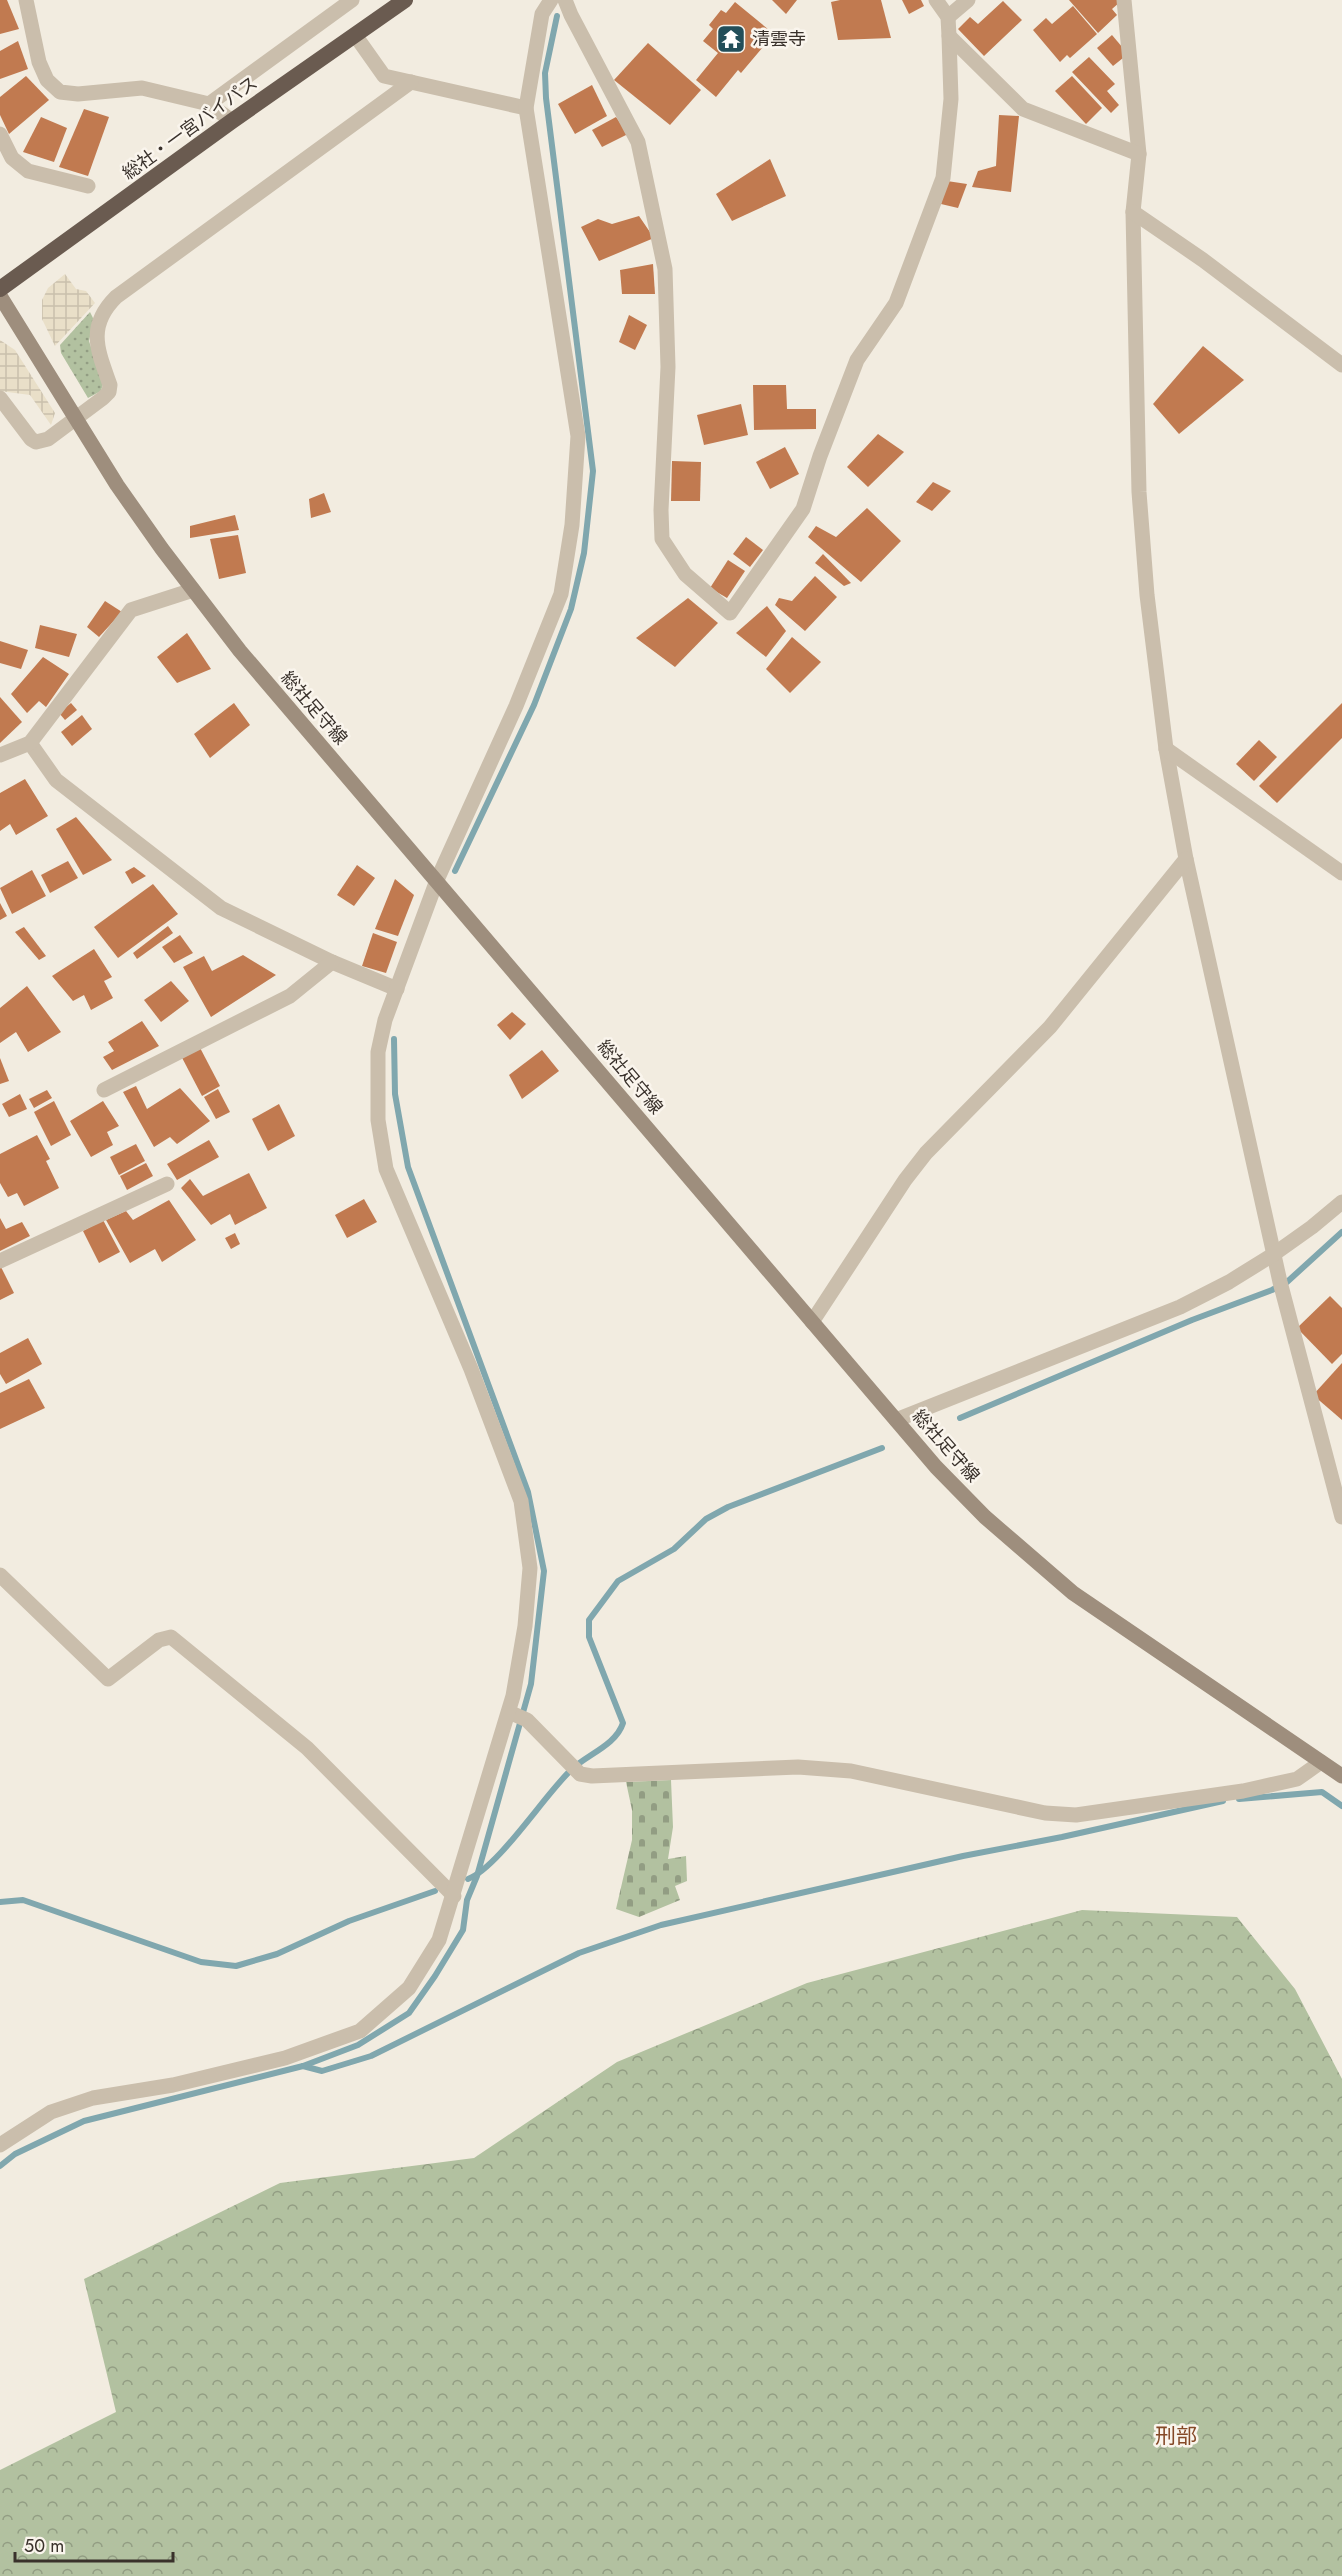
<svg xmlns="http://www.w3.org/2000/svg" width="1342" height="2576" viewBox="0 0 1342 2576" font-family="Jost,'Noto Sans JP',sans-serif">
	<defs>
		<pattern id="grass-dots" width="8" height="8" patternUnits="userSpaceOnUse" patternTransform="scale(1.5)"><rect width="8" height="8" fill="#b2c1a0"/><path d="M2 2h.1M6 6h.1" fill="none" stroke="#929d83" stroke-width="1.8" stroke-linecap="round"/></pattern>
		<pattern id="forest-crowns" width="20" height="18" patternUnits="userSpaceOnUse" patternTransform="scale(1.5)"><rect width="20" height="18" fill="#b2c1a0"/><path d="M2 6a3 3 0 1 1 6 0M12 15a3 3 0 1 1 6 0" fill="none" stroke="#929d83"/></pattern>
		<pattern id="cemetery-stones" width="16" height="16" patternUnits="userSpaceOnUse" patternTransform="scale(1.5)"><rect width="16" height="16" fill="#b2c1a0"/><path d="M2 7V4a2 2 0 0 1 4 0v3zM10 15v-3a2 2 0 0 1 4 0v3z" fill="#929d83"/></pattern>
		<pattern id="plaza-grid" width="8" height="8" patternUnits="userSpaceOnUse" patternTransform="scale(1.5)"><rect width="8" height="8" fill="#e9dfc8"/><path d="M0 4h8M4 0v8" fill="none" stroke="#c9c0ac"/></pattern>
	</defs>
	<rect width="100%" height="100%" fill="#f2ece0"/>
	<!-- grass -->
	<polygon fill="url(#grass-dots)" points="90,312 94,320 89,341 103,384 101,391 88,398 61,353 60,345"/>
	<!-- forest -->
	<polygon fill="url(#forest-crowns)" points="1082,1910 1237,1917 1295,1989 1342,2079 1342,2576 0,2576 0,2470 116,2412 84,2279 280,2183 474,2158 617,2062 807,1983"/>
	<!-- cemetery -->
	<polygon fill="url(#cemetery-stones)" points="671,1780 673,1827 668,1859 686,1856 687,1881 675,1886 680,1900 639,1917 616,1909 632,1840 632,1810 626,1782"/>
	<!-- plaza -->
	<g fill="url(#plaza-grid)">
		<polygon points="65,274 76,289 86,291 95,303 55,346 42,319 42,300 48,288"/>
		<polygon points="0,340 15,350 55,413 51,425 30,395 0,391"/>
	</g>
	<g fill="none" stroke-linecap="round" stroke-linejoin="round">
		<!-- stream -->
		<g stroke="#80a7ae" stroke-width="6">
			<polyline points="455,871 534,705 571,609 584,553 593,471 546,98 545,73 557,16"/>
			<polyline points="960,1418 1192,1320 1272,1290 1287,1282 1342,1232"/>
			<polyline points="1239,1799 1322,1792 1342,1806"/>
			<path d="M 468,1879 C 498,1868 545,1794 572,1769 C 588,1754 616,1745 623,1723 L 589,1637 L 589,1620 L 618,1581 L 674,1549 L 706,1519 L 728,1507 L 882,1448"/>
			<polyline points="0,1902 23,1900 201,1962 236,1966 277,1954 349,1921 435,1891"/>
			<polyline points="303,2066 322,2071 371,2056 579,1953 661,1925 963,1856 1062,1837 1223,1801"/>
			<polyline points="0,2166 15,2154 84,2121 303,2066 358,2045 409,2013 435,1976 463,1930 467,1900 477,1876 531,1684 544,1571 528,1492 408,1167 395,1094 394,1039"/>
		</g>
	</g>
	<!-- building -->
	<g fill="#c17a50">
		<polygon points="0,0 7,0 19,29 0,34"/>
		<polygon points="772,0 797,0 786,14"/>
		<polygon points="840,0 881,0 891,38 838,40 831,2"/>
		<polygon points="902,0 921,0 924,6 909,14"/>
		<polygon points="1069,0 1118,0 1120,2 1112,9 1117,15 1098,33"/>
		<polygon points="1003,1 1022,20 984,56 958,29 970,17 978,24"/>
		<polygon points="735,2 774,34 741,73 738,70 716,97 696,80 718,53 703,41 713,29 709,25 721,10 726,13"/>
		<polygon points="1073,6 1097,34 1070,58 1067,55 1060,62 1033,30 1046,18 1052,24"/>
		<polygon points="1112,35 1128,54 1113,66 1097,48"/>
		<polygon points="18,41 28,69 0,79 0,51"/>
		<polygon points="648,43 701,90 670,125 614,80"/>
		<polygon points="1089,57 1115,84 1107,91 1119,105 1111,113 1072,72"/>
		<polygon points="26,76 49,100 9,134 0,115 0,97"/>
		<polygon points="1072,76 1102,108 1086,124 1055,91"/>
		<polygon points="592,85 607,116 575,134 558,104"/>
		<polygon points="84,109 109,117 88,176 59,167"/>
		<polygon points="999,115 1019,116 1011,192 972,187 978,171 996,166"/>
		<polygon points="41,117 67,128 54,162 23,152"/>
		<polygon points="616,117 628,134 602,147 592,130"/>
		<polygon points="770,159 786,196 732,221 716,194"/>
		<polygon points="947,181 967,184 958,208 941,204"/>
		<polygon points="639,216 654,238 599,261 581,227 598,219 612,224"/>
		<polygon points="653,264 655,294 622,294 620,270"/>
		<polygon points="629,315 647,325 635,350 619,342"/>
		<polygon points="1203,346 1244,380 1179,434 1153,404"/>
		<polygon points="753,385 786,385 787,409 816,409 816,429 754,430"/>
		<polygon points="741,404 748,435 704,445 697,415"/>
		<polygon points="878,434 904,452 868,487 847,467"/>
		<polygon points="785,447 799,474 770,489 756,462"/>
		<polygon points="672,461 701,462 700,501 671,501"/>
		<polygon points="933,482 951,491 932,511 916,502"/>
		<polygon points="324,493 331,512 311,518 309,499"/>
		<polygon points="867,508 901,541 861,582 808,537 816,526 836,537"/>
		<polygon points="235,515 239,530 190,538 190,526"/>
		<polygon points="238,535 246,573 219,579 210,539"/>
		<polygon points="746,537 763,550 750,567 733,554"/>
		<polygon points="823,554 851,583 844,586 815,563"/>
		<polygon points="728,560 745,571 727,598 710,588"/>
		<polygon points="815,576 837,597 805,631 775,605 779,598 792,601"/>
		<polygon points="688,598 718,623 675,667 636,638"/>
		<polygon points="105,601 122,612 99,637 87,627"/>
		<polygon points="767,606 786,631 766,657 736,633"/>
		<polygon points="40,625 77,634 69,657 35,648"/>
		<polygon points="187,633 211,669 177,683 157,657"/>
		<polygon points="792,637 821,662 790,693 766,669"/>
		<polygon points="0,641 28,650 21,669 0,663"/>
		<polygon points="43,657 69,674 46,707 39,701 27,713 11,694"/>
		<polygon points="0,697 22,722 0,743"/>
		<polygon points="71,703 77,710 65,720 59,713"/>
		<polygon points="234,703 250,725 210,758 194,734"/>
		<polygon points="1342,703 1342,738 1277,803 1259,786"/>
		<polygon points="82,715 92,729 72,746 61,732"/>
		<polygon points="1259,740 1277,757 1254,781 1236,764"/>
		<polygon points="25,779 48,816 16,835 10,824 0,831 0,793"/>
		<polygon points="76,817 112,860 83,875 56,829"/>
		<polygon points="68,861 78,878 50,893 41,875"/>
		<polygon points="357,865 375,878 354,906 337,895"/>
		<polygon points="134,867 146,876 132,884 125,872"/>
		<polygon points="32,870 46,896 12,914 0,888"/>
		<polygon points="395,879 414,895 398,936 375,929"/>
		<polygon points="153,884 178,914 118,958 94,927"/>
		<polygon points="0,903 7,916 0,920"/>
		<polygon points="168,926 173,933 137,959 133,953"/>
		<polygon points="24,927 46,956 39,960 15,932"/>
		<polygon points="373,933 397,942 386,973 362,966"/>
		<polygon points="180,935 193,953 174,963 162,947"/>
		<polygon points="94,949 112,977 104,981 113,998 91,1010 84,995 73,1001 52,976"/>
		<polygon points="243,955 276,975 211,1017 183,967 204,956 212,971"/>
		<polygon points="171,981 189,1001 161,1022 144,1000"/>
		<polygon points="27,986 61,1032 28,1052 16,1032 0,1043 0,1008"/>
		<polygon points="512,1012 526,1024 510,1040 497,1025"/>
		<polygon points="142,1021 159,1046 112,1070 103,1057 114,1051 108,1042"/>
		<polygon points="197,1042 220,1086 202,1096 178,1050"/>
		<polygon points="542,1050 559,1071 522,1099 509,1075"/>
		<polygon points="0,1058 9,1081 0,1084"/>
		<polygon points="136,1086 147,1109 180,1088 210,1121 177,1144 170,1137 154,1147 123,1092"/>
		<polygon points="218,1089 230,1112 216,1119 204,1097"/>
		<polygon points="47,1090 52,1098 34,1108 29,1099"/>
		<polygon points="20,1094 27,1109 9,1117 2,1104"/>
		<polygon points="54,1101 71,1135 51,1146 34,1112"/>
		<polygon points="103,1101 119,1126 107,1132 113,1145 91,1157 70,1121"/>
		<polygon points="279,1104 295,1136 268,1151 252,1119"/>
		<polygon points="37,1135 50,1159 46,1161 59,1188 24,1206 17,1193 8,1197 0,1183 0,1154"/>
		<polygon points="209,1140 219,1157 177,1180 167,1164"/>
		<polygon points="136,1144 145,1161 119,1175 110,1157"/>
		<polygon points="146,1163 153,1176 127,1190 120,1176"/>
		<polygon points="249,1173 267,1208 235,1225 230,1214 211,1225 181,1188 190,1179 203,1196"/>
		<polygon points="364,1199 377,1222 347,1238 335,1215"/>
		<polygon points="169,1200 196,1240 162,1262 155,1249 130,1263 106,1220 126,1211 133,1220"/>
		<polygon points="0,1218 6,1229 22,1222 30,1236 0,1251"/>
		<polygon points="103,1220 120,1252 99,1263 83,1231"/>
		<polygon points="235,1233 240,1244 231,1249 225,1238"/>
		<polygon points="0,1265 14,1293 0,1300"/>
		<polygon points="1330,1296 1342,1308 1342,1354 1332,1364 1297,1328"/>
		<polygon points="28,1338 42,1364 6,1384 0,1374 0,1353"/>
		<polygon points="1342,1363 1342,1420 1313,1395"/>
		<polygon points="29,1379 45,1408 0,1429 0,1393"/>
	</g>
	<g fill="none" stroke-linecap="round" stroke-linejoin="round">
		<!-- minor -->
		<g stroke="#cabeac" stroke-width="15">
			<polyline points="26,0 39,62 47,80 60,92 78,94 142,88 209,104 232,121"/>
			<polyline points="565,0 571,15 638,142 665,269 668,367 661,510 662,539 685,574 730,613 803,509 820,456 857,360 896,303 943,178 951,99 949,36 948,17 936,0"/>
			<polyline points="1124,0 1139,154 1133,212 1139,492 1147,595 1166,749 1186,859 1280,1282 1342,1517"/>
			<polyline points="948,17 968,0"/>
			<polyline points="355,35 384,76 526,108"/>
			<polyline points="949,36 1023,109 1139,154"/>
			<polyline points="209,104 352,0"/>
			<polyline points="0,134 12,158 28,171 88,186"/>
			<polyline points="1133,212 1203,260 1342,365"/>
			<path d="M 0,398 L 31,439 L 36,442 L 48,439 L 103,398 L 109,392 L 110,385 C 98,351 86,327 116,297 L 411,82"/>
			<polyline points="30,743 56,780 221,908 332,962 397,989"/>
			<polyline points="1166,749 1342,873"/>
			<polyline points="0,755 30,743 131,610 193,590"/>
			<polyline points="104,1090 290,996 332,962"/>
			<polyline points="0,1261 167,1184"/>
			<polyline points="812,1322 905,1180 926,1153 1050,1027 1186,859"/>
			<polyline points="0,1575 108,1679 159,1640 171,1637 307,1748 454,1896"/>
			<polyline points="509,1712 527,1720 580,1774 592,1776 798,1767 851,1771 1045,1813 1076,1815 1243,1791 1297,1779 1321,1762"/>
			<polyline points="0,2145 51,2112 93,2098 173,2085 285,2058 360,2031 409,1988 439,1940 513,1696 525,1626 530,1568 521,1501 471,1369 386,1169 378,1120 378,1052 385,1020 437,880 516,706 561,594 572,525 578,436 526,108 542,14 551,0"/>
		</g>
		<!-- tertiary -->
		<polyline stroke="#cabeac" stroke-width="15" points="896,1420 1180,1307 1229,1282 1274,1254 1312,1227 1342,1202"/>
		<!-- secondary -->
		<polyline stroke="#9e8e7d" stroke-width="15" points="0,296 117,485 162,549 240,651 936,1467 985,1517 1073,1593 1342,1776"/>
		<!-- trunk -->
		<polyline stroke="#6a5b50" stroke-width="16" points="0,289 232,121 405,0"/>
	</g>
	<!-- icons -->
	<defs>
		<g id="temple-square" transform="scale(1.5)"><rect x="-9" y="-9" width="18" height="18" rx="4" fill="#224e59" stroke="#faf5ed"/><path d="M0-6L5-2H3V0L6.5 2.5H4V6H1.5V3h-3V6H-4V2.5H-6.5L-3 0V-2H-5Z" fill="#fff"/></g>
	</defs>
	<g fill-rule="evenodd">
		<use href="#temple-square" x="731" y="39"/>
	</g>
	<g text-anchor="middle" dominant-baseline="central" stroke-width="5" stroke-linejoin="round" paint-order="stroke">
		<!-- poi labels -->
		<g font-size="18" fill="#39312b" stroke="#faf5ed" text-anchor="start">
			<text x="752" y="39">清雲寺</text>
		</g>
		<!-- street labels -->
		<g font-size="18" fill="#39312b" stroke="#faf5ed">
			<text transform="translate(190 128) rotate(-36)">総社・一宮バイパス</text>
			<text transform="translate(314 708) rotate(49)">総社足守線</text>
			<text transform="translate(630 1077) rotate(50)">総社足守線</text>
			<text transform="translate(946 1446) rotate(48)">総社足守線</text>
		</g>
		<!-- quarter labels -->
		<g font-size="21" fill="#854927" stroke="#faf5ed">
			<text x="1176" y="2436">刑部</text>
		</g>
	</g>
	<!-- scale -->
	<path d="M15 2552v9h158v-9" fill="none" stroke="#39312b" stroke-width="3"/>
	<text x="24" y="2552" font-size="18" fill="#39312b" stroke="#faf5ed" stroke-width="4.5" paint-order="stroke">50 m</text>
</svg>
